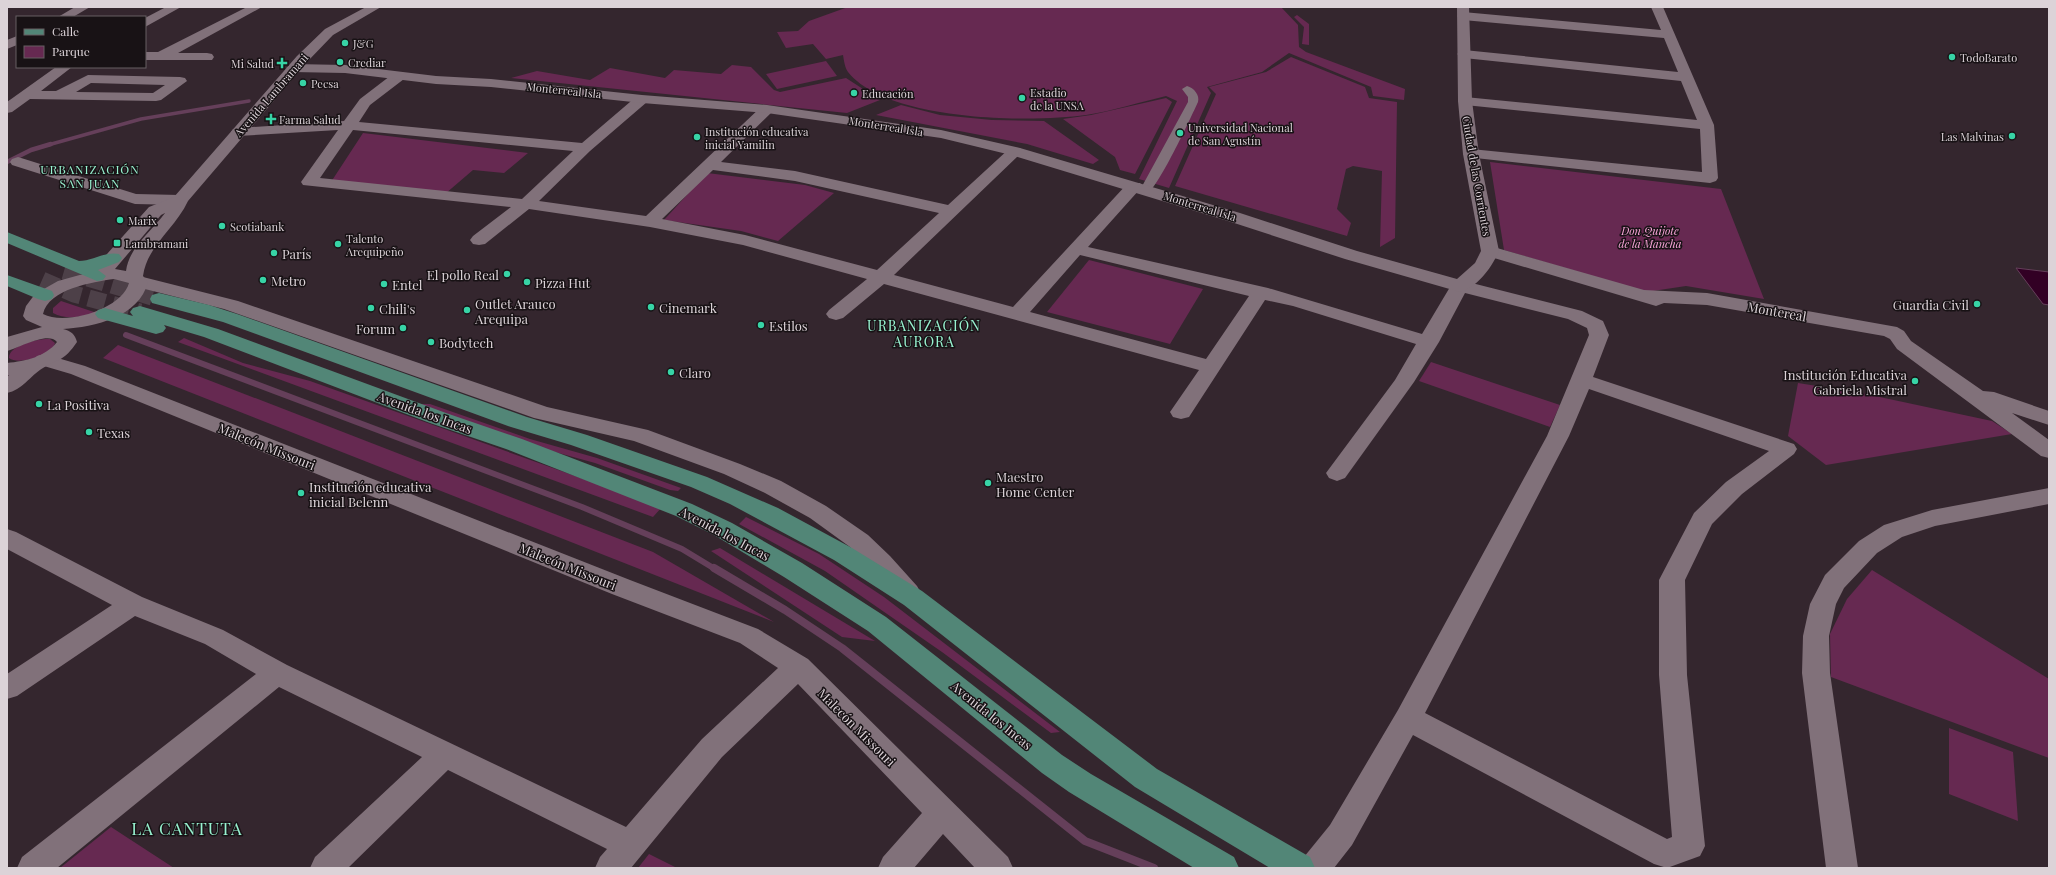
<svg xmlns="http://www.w3.org/2000/svg" width="2056" height="875" viewBox="0 0 2056 875" font-family="'Playfair Display',serif">
	<rect width="100%" height="100%" fill="#34262e"/>
	<!-- green -->
	<g fill="#662951">
		<path d="M 848,7 L 1281,7 L 1298,25 L 1299,47 L 1306,52 L 1405,89 L 1404,100 L 1373,96 L 1371,87 L 1289,53 L 1262,72 L 1207,87 L 1211,93 L 1169,188 L 1139,179 L 1177,101 L 1166,96 C 1140,102 1113,111 1086,115 C 1028,123 887,121 848,72 C 845,68 844,61 843,55 L 826,59 L 813,44 L 786,48 L 777,32 L 798,31 L 809,21 Z"/>
		<polygon points="1297,15 1309,24 1309,45 1302,44 1304,27 1294,17"/>
		<polygon points="1291,57 1365,87 1369,98 1397,102 1395,238 1380,247 1382,171 1353,166 1346,169 1337,209 1351,223 1347,236 1175,186 1216,94 1209,87 1266,72"/>
		<polygon points="826,61 837,76 777,89 766,74"/>
		<polygon points="732,65 751,67 774,90 780,92 846,78 880,100 847,113 511,78 537,71 590,80 610,68 665,78 674,70 721,74"/>
		<polygon points="1166,98 1172,102 1135,174 1120,170 1115,157 1063,119 1091,115"/>
		<polygon points="901,105 940,115 992,120 1044,121 1099,160 1093,164 1027,144 876,115"/>
		<polygon points="363,133 528,153 504,173 473,170 445,194 331,182"/>
		<polygon points="1490,162 1721,189 1764,299 1686,286 1646,292 1504,250"/>
		<polygon points="707,173 805,185 834,193 778,241 741,231 664,220"/>
		<polygon points="1089,260 1203,289 1170,344 1047,312"/>
		<path d="M 61,301 L 97,313 C 83,316 67,321 53,313 L 53,308 Z"/>
		<polygon points="184,338 243,363 310,381 662,507 653,517 178,342"/>
		<path d="M 50,339 L 55,343 C 52,355 19,366 9,358 C 8,345 40,338 50,339 Z"/>
		<polygon points="118,345 653,552 774,622 103,358"/>
		<polygon points="1431,362 1560,405 1550,427 1419,381"/>
		<polygon points="1798,383 1861,393 1992,421 2012,434 1826,465 1788,436"/>
		<polygon points="417,404 430,404 530,439 597,458 681,488 678,491 670,490 595,463 544,449"/>
		<polygon points="746,517 819,554 884,597 1060,732 1051,733 942,652 825,571 739,524"/>
		<polygon points="720,548 875,641 842,637 711,551"/>
		<polygon points="1872,570 2049,679 2049,758 1831,677 1830,634 1847,599"/>
		<polygon points="1949,728 2013,752 2018,821 1949,794"/>
		<polygon points="111,827 174,868 60,868"/>
		<polygon points="649,854 677,868 638,868"/>
	</g>
	<!-- water -->
	<polygon fill="#320024" stroke="#653f5a" points="2016,268 2049,272 2049,305 2043,304"/>
	<g fill="none" stroke-linecap="round" stroke-linejoin="round">
		<!-- stream-far3 -->
		<polyline stroke="#653f5a" stroke-width="3.5" points="48,145 141,119 249,101"/>
		<!-- stream-far2 -->
		<polyline stroke="#653f5a" stroke-width="4.5" points="7,162 31,150 51,144"/>
		<!-- stream-far1 -->
		<polyline stroke="#653f5a" stroke-width="6" points="126,335 582,507 682,549 715,569"/>
		<!-- stream -->
		<polyline stroke="#653f5a" stroke-width="8" points="714,568 785,610 842,648 1085,841 1154,868"/>
		<!-- primary-tunnel -->
		<g stroke="#4d4048" stroke-width="17" stroke-dasharray="17 8" stroke-linecap="butt">
			<polyline points="64,271 159,299"/>
			<polyline points="42,280 74,294 140,312"/>
		</g>
		<!-- pedestrian -->
		<path fill="#81717a" fill-rule="evenodd" d="M 1187,86 C 1194,88 1200,95 1198,102 C 1191,117 1157,191 1146,194 L 1142,193 L 1140,190 L 1188,102 L 1188,97 L 1182,89 Z"/>
		<!-- minor -->
		<g fill="#81717a" fill-rule="evenodd">
			<polygon points="75,7 90,7 73,17 58,17"/>
			<polygon points="166,7 181,7 145,27 145,18"/>
			<polygon points="247,7 262,7 178,53 207,53 212,54 214,57 212,60 145,60 145,52 158,52"/>
			<polygon points="1651,7 1663,7 1714,125 1718,178 1716,181 1710,183 1466,157 1463,154 1466,151 1471,149 1702,172 1700,129 1465,105 1460,104 1458,101 1460,98 1465,97 1697,120 1681,81 1464,58 1457,54 1464,50 1678,72 1664,38 1463,20 1457,16 1463,12 1661,30"/>
			<polygon points="17,36 17,45 7,49 7,40"/>
			<path d="M 56,67 L 72,67 L 41,91 L 56,91 L 88,75 L 180,77 L 185,78 L 187,81 L 161,100 L 156,101 L 30,99 L 12,112 L 7,113 L 7,102 ZM 91,83 L 165,85 L 153,93 L 76,92 Z"/>
			<path d="M 399,72 L 404,73 L 406,76 L 404,79 L 370,105 L 359,122 L 582,143 L 637,96 L 647,96 L 649,99 L 647,102 L 590,151 L 539,201 L 646,216 L 762,106 L 772,106 L 774,109 L 772,112 L 721,162 L 795,171 L 948,205 L 1010,148 L 1020,148 L 1023,151 L 1020,154 L 894,275 L 1013,307 L 1128,183 L 1140,183 L 1142,186 L 1140,189 L 1088,247 L 1268,288 L 1422,334 L 1453,282 L 1460,280 L 1582,311 L 1603,321 L 1609,335 L 1593,377 L 1794,444 L 1797,449 L 1794,454 L 1742,494 L 1712,524 L 1685,580 L 1687,675 L 1705,846 L 1700,856 L 1667,868 L 1654,864 L 1413,735 L 1352,845 L 1334,868 L 1299,868 L 1304,857 L 1330,825 L 1398,710 L 1547,436 L 1589,335 L 1587,328 L 1568,319 L 1465,293 L 1439,342 L 1414,382 L 1345,478 L 1337,481 L 1329,478 L 1326,473 L 1395,380 L 1416,344 L 1293,306 L 1265,300 L 1189,417 L 1181,419 L 1173,417 L 1170,412 L 1199,370 L 884,284 L 843,318 L 836,320 L 829,318 L 826,314 L 829,310 L 867,279 L 743,245 L 650,227 L 529,209 L 485,244 L 479,245 L 473,244 L 470,240 L 473,236 L 511,207 L 303,185 L 301,182 L 338,130 L 238,136 L 233,135 L 231,132 L 233,129 L 238,128 L 344,121 L 360,99 L 394,73 ZM 353,130 L 573,151 L 522,199 L 320,178 ZM 713,170 L 795,181 L 939,213 L 877,270 L 745,235 L 662,219 ZM 1080,255 L 1249,296 L 1206,359 L 1030,312 ZM 1589,389 L 1769,451 L 1726,482 L 1694,513 L 1659,580 L 1659,675 L 1672,837 L 1667,839 L 1425,713 L 1569,436 Z"/>
			<polygon points="18,157 136,194 180,195 186,197 188,200 186,203 180,205 135,204 12,165 10,162 12,159"/>
			<polygon points="1490,246 1644,290 1707,293 1897,327 1904,331 1911,341 1983,391 1994,392 2049,411 2049,425 2012,413 2049,440 2049,458 2041,456 1897,349 1890,339 1884,336 1707,305 1664,303 1656,306 1484,255 1481,251 1484,247"/>
			<polygon points="44,354 85,366 630,580 758,629 808,659 1008,857 1013,868 975,868 943,834 914,868 878,868 883,857 922,813 798,684 722,757 631,868 595,868 600,857 607,849 448,770 348,868 310,868 315,857 422,757 279,687 57,868 17,868 22,857 256,674 205,644 135,616 17,696 7,699 7,674 112,605 7,549 7,529 16,532 142,597 223,630 287,665 626,827 702,739 778,668 740,643 612,594 71,374 37,364 34,360 37,356"/>
			<polygon points="2049,488 2049,504 1935,526 1902,537 1877,553 1844,588 1836,604 1829,636 1830,673 1858,868 1826,868 1802,673 1803,636 1810,604 1825,575 1859,541 1884,525 1932,510"/>
		</g>
		<!-- tertiary -->
		<g fill="#81717a" fill-rule="evenodd">
			<path d="M 1457,7 L 1469,7 L 1472,101 L 1479,154 L 1499,251 C 1492,267 1478,287 1460,292 L 1345,259 L 1228,221 L 1011,155 L 941,138 L 767,113 L 642,103 L 491,87 L 436,84 L 345,73 L 293,72 L 286,68 L 293,64 L 345,65 L 436,76 L 491,79 L 642,95 L 767,105 L 941,130 L 1020,148 L 1240,213 L 1357,251 L 1457,279 L 1475,263 L 1481,251 L 1463,154 L 1458,101 Z"/>
			<polygon points="139,276 238,301 547,407 648,430 740,464 781,481 826,506 868,535 890,556 917,586 921,593 917,600 908,603 899,600 872,568 850,547 810,518 765,493 724,474 634,441 534,418 224,309 133,286 130,282 133,278"/>
		</g>
		<!-- secondary -->
		<path fill="#81717a" fill-rule="evenodd" d="M 366,7 L 381,7 L 333,35 L 307,62 L 188,201 C 175,229 147,246 143,276 L 148,282 C 139,317 95,327 63,329 C 71,331 75,334 77,342 C 64,361 60,358 43,368 C 30,376 22,390 7,393 L 7,377 L 9,375 L 7,375 L 7,363 C 26,361 45,357 57,342 C 48,331 19,348 7,351 L 7,337 L 42,327 L 26,320 L 23,316 L 26,306 L 35,294 L 58,281 L 94,271 L 107,254 L 149,207 L 174,197 L 297,56 L 325,29 ZM 165,213 C 152,231 129,247 126,271 L 115,269 L 161,215 ZM 114,279 L 129,283 C 122,309 66,326 43,314 C 48,289 93,282 114,279 Z"/>
		<!-- primary -->
		<g fill="#528677" fill-rule="evenodd">
			<path d="M 7,232 L 79,261 C 92,261 106,251 119,254 L 122,258 L 119,262 L 98,270 L 106,276 L 103,280 L 97,281 L 7,243 Z"/>
			<polygon points="7,275 52,291 54,295 52,299 45,301 38,299 7,286"/>
			<polygon points="159,293 209,305 237,314 527,417 587,435 707,477 778,508 852,548 922,591 1157,769 1310,857 1315,868 1270,868 1135,787 904,605 834,560 730,504 691,487 571,445 511,427 223,322 152,303 150,299 152,295"/>
			<polygon points="140,306 218,329 446,413 522,439 692,504 732,523 802,563 886,617 1062,755 1091,774 1234,857 1239,868 1194,868 1069,792 1042,773 868,631 784,577 714,535 676,516 506,449 430,423 204,337 164,325 166,328 163,332 156,334 98,318 95,314 98,310 105,308 133,316 130,312 133,308"/>
		</g>
	</g>
	<!-- markers -->
	<g fill="#37d4a6" stroke="#181215" stroke-width="1.5">
		<circle cx="345" cy="43" r="4"/>
		<circle cx="1952" cy="57" r="4"/>
		<circle cx="340" cy="62" r="4"/>
		<path d="M280 57h4v4h4v4h-4v4h-4v-4h-4v-4h4z"/>
		<circle cx="303" cy="83" r="4"/>
		<circle cx="854" cy="93" r="4"/>
		<circle cx="1022" cy="98" r="4"/>
		<path d="M269 113h4v4h4v4h-4v4h-4v-4h-4v-4h4z"/>
		<circle cx="1180" cy="133" r="4"/>
		<circle cx="2012" cy="136" r="4"/>
		<circle cx="697" cy="137" r="4"/>
		<circle cx="120" cy="220" r="4"/>
		<circle cx="222" cy="226" r="4"/>
		<rect x="113" y="239" width="8" height="8" rx="2"/>
		<circle cx="338" cy="244" r="4"/>
		<circle cx="274" cy="253" r="4"/>
		<circle cx="507" cy="274" r="4"/>
		<circle cx="263" cy="280" r="4"/>
		<circle cx="527" cy="282" r="4"/>
		<circle cx="384" cy="284" r="4"/>
		<circle cx="1977" cy="304" r="4"/>
		<circle cx="651" cy="307" r="4"/>
		<circle cx="371" cy="308" r="4"/>
		<circle cx="467" cy="310" r="4"/>
		<circle cx="761" cy="325" r="4"/>
		<circle cx="403" cy="328" r="4"/>
		<circle cx="431" cy="342" r="4"/>
		<circle cx="671" cy="372" r="4"/>
		<circle cx="1915" cy="381" r="4"/>
		<circle cx="39" cy="404" r="4"/>
		<circle cx="89" cy="432" r="4"/>
		<circle cx="988" cy="483" r="4"/>
		<circle cx="301" cy="493" r="4"/>
	</g>
	<g text-anchor="middle" dominant-baseline="central" stroke-width="3" stroke-linejoin="round" paint-order="stroke">
		<!-- far-poi labels -->
		<g font-size="11" fill="#dcd3d8" stroke="#181215" text-anchor="start">
			<text x="353" y="43">J&amp;G</text>
			<text x="1960" y="57">TodoBarato</text>
			<text x="348" y="62">Crediar</text>
			<text x="274" y="63" text-anchor="end">Mi Salud</text>
			<text x="311" y="83">Pecsa</text>
			<text x="1030" y="92">Estadio<tspan x="1030" dy="13">de la UNSA</tspan></text>
			<text x="862" y="93">Educación</text>
			<text x="279" y="119">Farma Salud</text>
			<text x="1188" y="127">Universidad Nacional<tspan x="1188" dy="13">de San Agustín</tspan></text>
			<text x="705" y="131">Institución educativa<tspan x="705" dy="13">inicial Yamilin</tspan></text>
			<text x="2004" y="136" text-anchor="end">Las Malvinas</text>
			<text x="128" y="220">Marix</text>
			<text x="230" y="226">Scotiabank</text>
			<text x="346" y="238">Talento<tspan x="346" dy="13">Arequipeño</tspan></text>
			<text x="125" y="243">Lambramani</text>
		</g>
		<!-- far-street labels -->
		<g font-size="11" fill="#dcd3d8" stroke="#181215">
			<text transform="translate(564 90) rotate(6)">Monterreal Isla</text>
			<text transform="translate(271 95) rotate(-49)">Avenida Lambramani</text>
			<text transform="translate(886 126) rotate(9)">Monterreal Isla</text>
			<text transform="translate(1477 176) rotate(80)">Ciudad de las Corrientes</text>
			<text transform="translate(1200 206) rotate(17)">Monterreal Isla</text>
		</g>
		<!-- far-park labels -->
		<g font-size="11" font-style="italic" fill="#fba6db" stroke="#181215">
			<text x="1650" y="230">Don Quijote<tspan x="1650" dy="13">de la Mancha</tspan></text>
		</g>
		<!-- far-neighbourhood labels -->
		<g font-size="12" letter-spacing="1" fill="#98f3d1" stroke="#181215">
			<text x="90" y="169">URBANIZACIÓN<tspan x="90" dy="14">SAN JUAN</tspan></text>
		</g>
		<!-- poi labels -->
		<g font-size="13" fill="#dcd3d8" stroke="#181215" text-anchor="start">
			<text x="282" y="253">París</text>
			<text x="499" y="274" text-anchor="end">El pollo Real</text>
			<text x="271" y="280">Metro</text>
			<text x="535" y="282">Pizza Hut</text>
			<text x="392" y="284">Entel</text>
			<text x="475" y="303">Outlet Arauco<tspan x="475" dy="15">Arequipa</tspan></text>
			<text x="1969" y="304" text-anchor="end">Guardia Civil</text>
			<text x="659" y="307">Cinemark</text>
			<text x="379" y="308">Chili's</text>
			<text x="769" y="325">Estilos</text>
			<text x="395" y="328" text-anchor="end">Forum</text>
			<text x="439" y="342">Bodytech</text>
			<text x="679" y="372">Claro</text>
			<text x="1907" y="374" text-anchor="end">Institución Educativa<tspan x="1907" dy="15">Gabriela Mistral</tspan></text>
			<text x="47" y="404">La Positiva</text>
			<text x="97" y="432">Texas</text>
			<text x="996" y="476">Maestro<tspan x="996" dy="15">Home Center</tspan></text>
			<text x="309" y="486">Institución educativa<tspan x="309" dy="15">inicial Belenn</tspan></text>
		</g>
		<!-- street labels -->
		<g font-size="13" fill="#dcd3d8" stroke="#181215">
			<text transform="translate(1777 311) rotate(10)">Montereal</text>
			<text transform="translate(425 412) rotate(20)">Avenida los Incas</text>
			<text transform="translate(267 446) rotate(22)">Malecón Missouri</text>
			<text transform="translate(725 533) rotate(28)">Avenida los Incas</text>
			<text transform="translate(568 566) rotate(22)">Malecón Missouri</text>
			<text transform="translate(992 715) rotate(39)">Avenida los Incas</text>
			<text transform="translate(857 727) rotate(45)">Malecón Missouri</text>
		</g>
		<!-- neighbourhood labels -->
		<g font-size="14" letter-spacing="1" fill="#98f3d1" stroke="#181215">
			<text x="924" y="325">URBANIZACIÓN<tspan x="924" dy="16">AURORA</tspan></text>
		</g>
		<!-- near-neighbourhood labels -->
		<g font-size="17" letter-spacing="1" fill="#98f3d1" stroke="#181215">
			<text x="187" y="828">LA CANTUTA</text>
		</g>
	</g>
	<!-- border -->
	<rect width="2056" height="875" fill="none" stroke="#dcd3d8" stroke-width="16"/>
	<!-- legend -->
	<rect x="16" y="16" width="130" height="52" fill="#181215" stroke="#665f63"/>
	<rect x="24" y="29" width="20" height="6" fill="#528677" stroke="#665f63"/>
	<text x="52" y="36" font-size="12" fill="#dcd3d8">Calle</text>
	<rect x="24" y="46" width="20" height="12" fill="#662951" stroke="#665f63"/>
	<text x="52" y="56" font-size="12" fill="#dcd3d8">Parque</text>
</svg>
